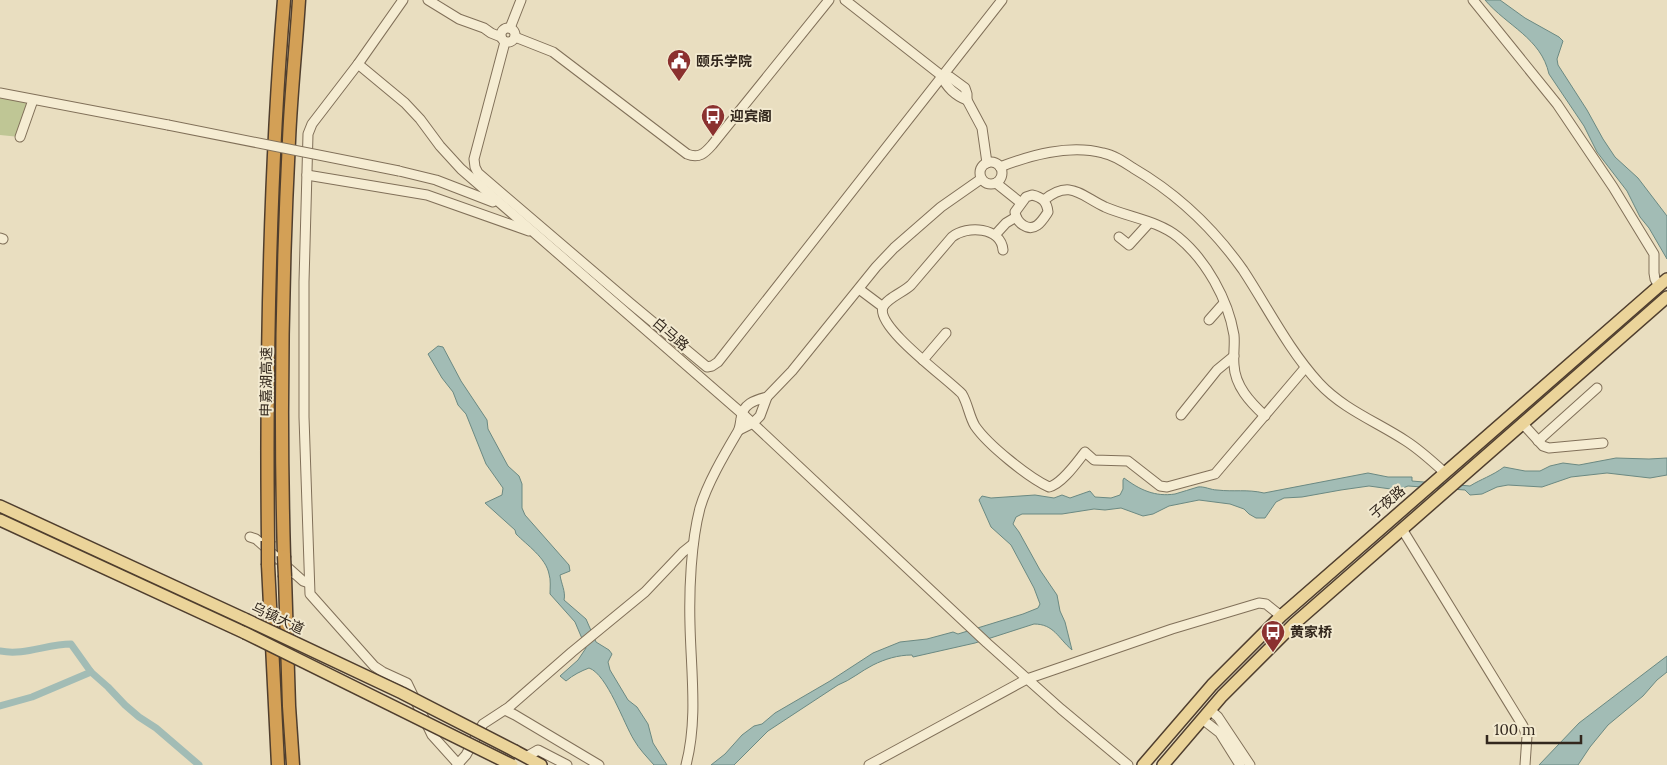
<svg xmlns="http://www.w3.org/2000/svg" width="1667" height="765" viewBox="0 0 1667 765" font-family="Lora,'Noto Sans SC',serif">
	<rect width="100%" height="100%" fill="#e9dec0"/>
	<!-- green -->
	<polygon fill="#bfc695" points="0,93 33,100 20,137 0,135"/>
	<!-- water -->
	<g fill="#a2bcb5" stroke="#6b8982">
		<path d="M 1485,0 L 1500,0 L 1525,18 L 1559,37 L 1563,41 L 1557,59 L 1558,65 L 1587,110 L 1603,139 L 1615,157 L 1638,178 L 1667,216 L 1667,259 L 1649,228 L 1640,217 L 1627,191 L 1597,152 L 1584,126 L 1549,74 C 1541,38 1507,26 1485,0 Z"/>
		<path d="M 438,346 L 443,347 L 461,381 L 487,420 L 488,429 L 508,466 L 519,476 L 522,484 L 522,508 L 525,515 L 569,565 L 570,571 L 560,575 C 561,583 566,592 564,600 L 586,619 L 596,642 L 609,650 L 612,654 L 608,662 L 610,670 L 628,700 L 637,707 L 648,724 L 653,743 L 667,765 L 654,765 C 647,757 639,749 634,740 C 624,724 607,674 589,668 C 581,671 573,675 566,681 L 560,676 L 578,660 L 586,648 L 575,622 L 550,594 C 550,588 551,580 549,574 C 546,558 527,545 516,534 L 515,530 L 485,503 L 502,495 L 503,488 L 486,464 L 466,414 L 458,405 L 453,392 L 442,378 L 428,354 Z"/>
		<path d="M 1616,458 L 1649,459 L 1667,458 L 1667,475 L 1650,478 L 1607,473 L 1571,477 L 1542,487 L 1508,485 L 1497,487 L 1482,494 L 1470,495 L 1465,490 L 1408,486 L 1398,490 L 1369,486 L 1341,490 L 1302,497 L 1284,498 L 1276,502 L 1265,518 L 1256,518 L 1249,514 L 1244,509 L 1230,504 L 1199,500 L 1169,506 L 1153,514 L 1143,516 L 1121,508 L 1105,510 L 1094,509 L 1062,514 L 1022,514 L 1016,517 L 1013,524 L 1019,532 L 1040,570 L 1057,595 L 1060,611 L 1065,622 L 1072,650 C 1058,638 1054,624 1034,624 L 975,643 L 913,657 L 912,655 C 898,655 885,659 873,665 C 861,671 851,680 838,685 L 768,731 L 734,765 L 711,765 L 725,754 L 742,735 L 754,726 L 762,724 L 775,713 L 830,681 L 873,653 L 900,642 L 927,639 L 953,632 L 958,634 L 1023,614 L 1038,608 L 1040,604 L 1034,588 L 1011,545 L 991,527 L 979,500 L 982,496 L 991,498 L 1035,495 L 1054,498 L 1062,495 L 1070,498 L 1090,491 L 1095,497 L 1111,498 L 1120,495 L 1123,489 L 1123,480 L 1124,478 C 1140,490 1155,497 1175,494 C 1183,492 1190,489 1198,487 C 1204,486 1211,490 1217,490 C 1234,492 1247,489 1264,493 L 1368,473 L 1388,477 L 1412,477 L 1412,481 L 1470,486 C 1481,479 1492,476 1504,467 L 1525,471 L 1540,471 L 1550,466 L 1563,463 L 1579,465 Z"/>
		<polygon points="1667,656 1667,672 1657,680 1643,696 1608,725 1590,747 1578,765 1539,765 1579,723"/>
	</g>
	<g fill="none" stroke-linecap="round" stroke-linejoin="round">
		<!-- canal -->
		<g stroke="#a2bcb5" stroke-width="7">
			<path d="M 0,651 C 24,656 47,644 71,644 L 91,672 L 108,687 L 125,705 L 139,717 L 156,728 L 199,765"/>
			<polyline points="0,706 32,697 91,672"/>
		</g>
		<!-- minor casing -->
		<g stroke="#817059" stroke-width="11">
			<g id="minor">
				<polyline points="403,0 358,64 312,124 308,134 304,282 304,417 310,594 374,666 383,672 407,683 432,735 459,765"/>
				<polyline points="428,0 459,19 484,28 491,33 501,37"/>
				<path d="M 845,0 L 942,76 C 946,87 956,96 967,100"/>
				<polyline points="1473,0 1557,104 1613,187 1654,254 1654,273 1655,279 1659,286"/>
				<circle cx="508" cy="35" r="7"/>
				<polyline points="510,28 521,0"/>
				<path d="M 515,37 L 553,52 L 687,154 C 699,159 705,153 712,145 L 829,0"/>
				<polyline points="505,42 474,159 475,167 478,173 630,303 707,367 712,366 718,362 1002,0"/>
				<polyline points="358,64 405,103 420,119 440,146 461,169 746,417 987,643 1061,709 1128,765"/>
				<polyline points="942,76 950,77 965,88 967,94 967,100 982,128 987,163"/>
				<polyline points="0,93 168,125"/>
				<polyline points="20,137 33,100"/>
				<circle cx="991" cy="173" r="11"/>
				<path d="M 1000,167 C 1031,155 1069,144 1103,153 C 1114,155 1124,162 1133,168 C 1176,193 1214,229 1243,270 C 1268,308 1288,349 1319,383 C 1343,409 1377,422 1406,441 C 1420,450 1432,461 1444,472"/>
				<polyline points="399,171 436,180 493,202"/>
				<polyline points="307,175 427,195 529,231"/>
				<polyline points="996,183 1021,203"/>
				<path d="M 1032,195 C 1042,197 1047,202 1048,212 C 1042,221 1035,233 1023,225 C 1018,222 1016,218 1015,212 L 1026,197 Z"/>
				<path d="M 1044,200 C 1070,179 1080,195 1105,207 C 1128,217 1159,221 1178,237 C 1206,260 1228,299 1234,335 C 1235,345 1233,355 1234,365 C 1235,386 1250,402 1265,416"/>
				<polyline points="995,235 1006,223 1016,217"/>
				<polyline points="1119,237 1129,245 1149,223"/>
				<polyline points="0,238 3,239"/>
				<path d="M 1003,250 C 1001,227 967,225 952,237 L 911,285 C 904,292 887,298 883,307 C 875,327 948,379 962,394 C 968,404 969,416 975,426 C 988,445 1028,477 1049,487 C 1062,484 1077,462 1085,452 L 1094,460 L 1128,461 L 1160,486 L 1167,487 L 1215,474 L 1305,368"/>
				<polyline points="859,289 883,307"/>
				<polyline points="1209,320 1224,303"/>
				<polyline points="923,360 946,333"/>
				<polyline points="1181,415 1217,370 1234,356"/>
				<polyline points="1522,423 1543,446 1549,448 1603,443"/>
				<polyline points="739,430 753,423 760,416 767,397 792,371 876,267 894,248 941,207 981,179"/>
				<polyline points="1538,441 1597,388"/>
				<polyline points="1402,529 1523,726 1527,736 1525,765"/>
				<polyline points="250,537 256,539 303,581 309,583"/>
				<polyline points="505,710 515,715 599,765"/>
				<polyline points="1210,710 1218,717 1250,765"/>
				<polyline points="1202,719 1220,733 1240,765"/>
				<polyline points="526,757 538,750 567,765"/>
				<polyline points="457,765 466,755 483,724 509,707 572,652 645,592 683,552 693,544"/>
				<path d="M 686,765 C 698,719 691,672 690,625 C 689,590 691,542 700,508 C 707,484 724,455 737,433 C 740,429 740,424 741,419 C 742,404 755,400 767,397"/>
				<polyline points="869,765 1027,679 1172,629 1259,603 1266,604 1281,616"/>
			</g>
		</g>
		<!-- major casing -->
		<g stroke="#4f3e2e" stroke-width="14">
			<g id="major">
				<polyline points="0,506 245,619"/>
				<polyline points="0,520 245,633"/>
				<polyline points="515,751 541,765"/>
				<polyline points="1143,765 1212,685 1281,616 1667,279"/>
				<polyline points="1163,765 1222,696 1294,624 1667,297"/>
			</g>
		</g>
		<!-- highway casing -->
		<g stroke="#4f3e2e" stroke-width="15">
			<g id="highway">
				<path d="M 268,541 C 266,361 269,180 284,0"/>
				<path d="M 284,556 C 280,417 282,278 289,140 C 291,93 296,47 299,0"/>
				<polyline points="268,565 278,765"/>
				<polyline points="285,577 289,706 293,765"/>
			</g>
		</g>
		<!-- minor -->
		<use href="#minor" stroke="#f5ecd2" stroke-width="9"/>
		<!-- major -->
		<use href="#major" stroke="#ebd49a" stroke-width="11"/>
		<!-- highway -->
		<use href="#highway" stroke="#d3a056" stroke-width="12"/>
		<!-- minor-bridge casing -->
		<g stroke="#817059" stroke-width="11" stroke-linecap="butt">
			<polyline id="minor-bridge" points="168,125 399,171"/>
		</g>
		<!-- major-bridge casing -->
		<g stroke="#4f3e2e" stroke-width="14" stroke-linecap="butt">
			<g id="major-bridge">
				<polyline points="245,619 402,693 515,751"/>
				<polyline points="245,633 512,765"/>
			</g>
		</g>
		<!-- highway-bridge casing -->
		<g stroke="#4f3e2e" stroke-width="15" stroke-linecap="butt">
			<g id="highway-bridge">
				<polyline points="268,541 268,565"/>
				<polyline points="284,556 285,577"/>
			</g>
		</g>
		<!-- minor-bridge -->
		<use href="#minor-bridge" stroke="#f5ecd2" stroke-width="9"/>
		<!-- major-bridge -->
		<use href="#major-bridge" stroke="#ebd49a" stroke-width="11"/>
		<!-- highway-bridge -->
		<use href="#highway-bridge" stroke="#d3a056" stroke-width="12"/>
	</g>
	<!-- icons -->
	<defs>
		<g id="civic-pin" transform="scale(1.25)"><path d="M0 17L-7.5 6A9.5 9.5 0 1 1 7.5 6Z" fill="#8b312f" stroke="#f2e9cf"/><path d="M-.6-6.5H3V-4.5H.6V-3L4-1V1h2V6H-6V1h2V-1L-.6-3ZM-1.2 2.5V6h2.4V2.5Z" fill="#fff"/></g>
		<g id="bus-pin" transform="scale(1.25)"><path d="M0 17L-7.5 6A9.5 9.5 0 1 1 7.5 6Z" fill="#8b312f" stroke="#f2e9cf"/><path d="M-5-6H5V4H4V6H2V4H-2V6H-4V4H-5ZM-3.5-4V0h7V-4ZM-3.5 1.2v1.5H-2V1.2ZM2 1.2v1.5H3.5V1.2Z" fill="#fff"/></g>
	</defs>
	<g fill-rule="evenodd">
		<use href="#civic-pin" x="679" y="61"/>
		<use href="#bus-pin" x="713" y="116"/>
		<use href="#bus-pin" x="1273" y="632"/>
	</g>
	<g text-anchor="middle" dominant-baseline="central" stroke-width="4" stroke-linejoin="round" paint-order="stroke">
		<!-- poi labels -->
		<g font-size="14" font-weight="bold" fill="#32271d" stroke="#f2e9cf" text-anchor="start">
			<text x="696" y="61">颐乐学院</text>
			<text x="730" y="116">迎宾阁</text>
			<text x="1290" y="632">黄家桥</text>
		</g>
		<!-- street labels -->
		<g font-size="14" fill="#32271d" stroke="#f2e9cf">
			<text transform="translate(671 334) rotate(41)">白马路</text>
			<text transform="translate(266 382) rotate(-89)">申嘉湖高速</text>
			<text transform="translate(1387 502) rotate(-41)">子夜路</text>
			<text transform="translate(278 618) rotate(25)">乌镇大道</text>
		</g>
	</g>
	<!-- scale -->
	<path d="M1487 735v8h94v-8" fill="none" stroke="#32271d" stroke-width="2.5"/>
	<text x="1494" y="735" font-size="15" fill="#32271d" stroke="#f2e9cf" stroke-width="4" paint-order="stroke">100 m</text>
</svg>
